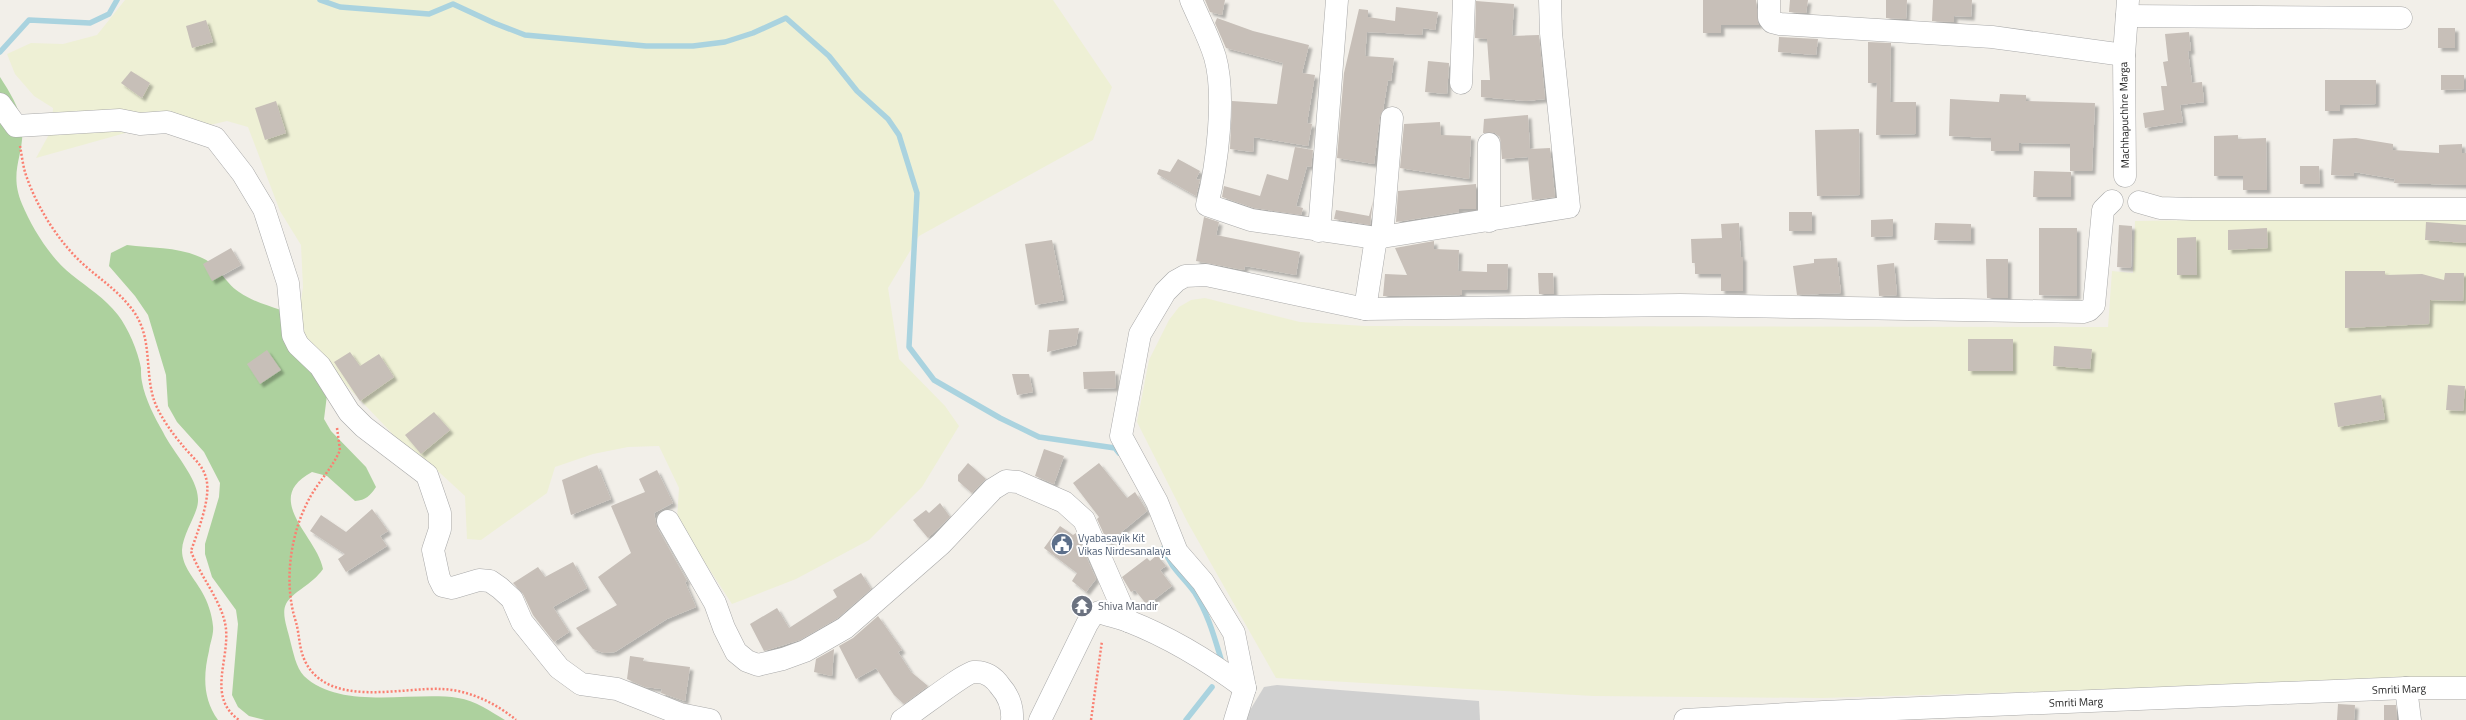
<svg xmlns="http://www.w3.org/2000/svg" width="2466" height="720" viewBox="0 0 2466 720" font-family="'Titillium Web',sans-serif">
	<defs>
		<filter id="shadow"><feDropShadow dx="3.5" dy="3.5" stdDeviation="1" flood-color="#0004"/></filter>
	</defs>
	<rect width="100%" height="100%" fill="#f2efe9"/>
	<!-- religious -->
	<polygon fill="#d0d0d0" points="1277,685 1479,701 1480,720 1244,720 1264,687"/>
	<!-- farmland -->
	<g fill="#eef0d5">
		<polygon points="125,0 1053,0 1112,87 1093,140 919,236 888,288 899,359 945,406 959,426 922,487 869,540 796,579 732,604 677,520 679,488 659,446 628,447 593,454 555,467 547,493 481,540 467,539 465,496 427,461 405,447 304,341 298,320 303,287 301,245 280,211 248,127 227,121 193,129 136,130 36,158 52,129 53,108 34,96 15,74 7,54 31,43 63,44 97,35"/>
		<polygon points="2399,217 2466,218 2466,685 2268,685 1822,698 1593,696 1276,678 1188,523 1137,422 1149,360 1169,320 1179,307 1191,300 1205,298 1300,322 1365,326 2108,327 2112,271 2133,273 2135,221"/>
	</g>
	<!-- forest -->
	<g fill="#add19e">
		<path d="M 0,77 C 9,91 20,108 22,126 C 25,155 8,171 22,204 C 32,228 51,259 72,275 C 88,288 105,298 118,315 C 128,328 138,351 141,368 C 141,373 141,378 142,382 C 145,399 155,418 163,432 C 172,451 198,478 198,499 C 199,513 183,532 182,550 C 182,567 195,579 202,592 C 208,602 212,615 213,626 C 214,634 210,643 209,651 C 203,676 203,699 218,720 L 0,720 Z"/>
		<path d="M 127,245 C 151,248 178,247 200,257 C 218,264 224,282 239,292 C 252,301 266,305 281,310 L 328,387 L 324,419 L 331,431 L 366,467 L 376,487 C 370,496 366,500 355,501 L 327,476 L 312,472 C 261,499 317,536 323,569 C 312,585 292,592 286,604 C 281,614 288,630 290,640 C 293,651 296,668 304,676 C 341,711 413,691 458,698 C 475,700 491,712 505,720 L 265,720 L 249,716 L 238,707 L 232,695 L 238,624 L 236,610 L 212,577 L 205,554 L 205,544 L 219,497 L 220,483 L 204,452 L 177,422 L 168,406 L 166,375 L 148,315 L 135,296 L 109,266 L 111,253 Z"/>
	</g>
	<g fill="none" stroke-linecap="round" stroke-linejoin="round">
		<!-- stream -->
		<g stroke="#aad3df" stroke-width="5.5">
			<polyline points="320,0 340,7 429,14 453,4 494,23 525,35 646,46 693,46 725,42 753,33 786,18 829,56 857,91 888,119 899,135 917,193 909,347 934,380 1000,418 1039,437 1115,448 1119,453"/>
			<polyline points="0,52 29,20 90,23 109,14 117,0"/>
			<path d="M 1164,548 C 1170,568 1184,577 1195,593 C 1208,614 1214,636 1221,659"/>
			<polyline points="1186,720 1212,687"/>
		</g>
	</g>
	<!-- building -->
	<g fill="#c7bfb8" filter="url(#shadow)">
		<polygon points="1205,0 1225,0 1222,15 1210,12"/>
		<polygon points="1703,0 1756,0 1759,25 1721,25 1721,33 1703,33"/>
		<polygon points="1790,0 1808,0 1806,13 1789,12"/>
		<polygon points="1886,0 1907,0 1906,19 1886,18"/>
		<polygon points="1933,0 1972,0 1971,17 1954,16 1954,22 1932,21"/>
		<polygon points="1476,1 1514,4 1512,36 1539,35 1545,99 1526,101 1481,97 1481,80 1490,80 1487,39 1475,38"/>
		<polygon points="1396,7 1438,12 1435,30 1423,28 1422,35 1367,32 1365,56 1394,58 1391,81 1388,80 1383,110 1380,117 1374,164 1337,158 1344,73 1359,9 1368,10 1368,17 1395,21"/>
		<polygon points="1217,18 1253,31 1309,45 1302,73 1315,75 1307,123 1312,124 1308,146 1254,137 1253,152 1230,149 1232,101 1277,104 1283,63 1226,48 1215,23"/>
		<polygon points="206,20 213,42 192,48 186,26"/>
		<rect x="2438" y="28" width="17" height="20"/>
		<polygon points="2189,32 2191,51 2188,51 2192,83 2202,82 2204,102 2180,105 2183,122 2145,128 2143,113 2164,110 2161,86 2167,86 2163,62 2168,61 2165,34"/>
		<polygon points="1779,37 1818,39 1816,55 1778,52"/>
		<polygon points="1868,42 1891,43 1890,102 1916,102 1916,134 1876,135 1877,83 1868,83"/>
		<polygon points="1428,61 1449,63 1447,94 1425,92"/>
		<polygon points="131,71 150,83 142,98 121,83"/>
		<polygon points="2441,75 2464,75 2464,89 2441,90"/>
		<polygon points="2325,80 2376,80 2376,104 2340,105 2340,111 2325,111"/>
		<polygon points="2000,94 2026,95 2026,101 2095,103 2092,171 2070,171 2070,144 2019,143 2019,151 1991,151 1991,138 1949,136 1950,99 1999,102"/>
		<polygon points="276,101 286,133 265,140 255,108"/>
		<polygon points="1528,115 1530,149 1550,148 1555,197 1532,200 1528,157 1502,159 1500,137 1495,133 1483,133 1484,119"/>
		<polygon points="1440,122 1441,135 1471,136 1469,179 1400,168 1404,124"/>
		<polygon points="1859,129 1860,195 1817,196 1815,130"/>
		<polygon points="2238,135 2238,139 2266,138 2267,190 2243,190 2243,176 2214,176 2214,136"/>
		<polygon points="2356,138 2393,144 2393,150 2439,153 2439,145 2462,144 2462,153 2466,153 2466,185 2394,183 2395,179 2354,172 2354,176 2331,175 2333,139"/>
		<polygon points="1295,147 1313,150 1311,167 1307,166 1296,206 1303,208 1301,215 1254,208 1222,197 1224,186 1260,196 1267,174 1288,180"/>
		<polygon points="1178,159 1200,171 1196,179 1200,180 1196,196 1157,174 1159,169 1170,172"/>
		<polygon points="2300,166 2319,166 2320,184 2300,184"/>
		<polygon points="2034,171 2071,172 2071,197 2033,197"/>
		<polygon points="1476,184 1476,209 1459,209 1459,212 1396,222 1398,191"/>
		<polygon points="1373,201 1370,225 1334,219 1336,210 1369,216"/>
		<rect x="1789" y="212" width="23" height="19"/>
		<polygon points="1204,217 1219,222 1216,235 1300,252 1296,275 1245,266 1244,270 1196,261"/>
		<polygon points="1893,219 1893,236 1871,237 1871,220"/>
		<polygon points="2426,222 2466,225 2466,243 2425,240"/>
		<polygon points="1739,223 1741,257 1743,257 1743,291 1721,291 1721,274 1695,274 1695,263 1692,263 1691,239 1722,238 1721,224"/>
		<polygon points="1935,223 1971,224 1971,241 1934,240"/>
		<polygon points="2119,225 2132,226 2131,268 2117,267"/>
		<polygon points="2039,228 2077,228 2077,296 2039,295"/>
		<polygon points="2267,228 2268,248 2228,250 2228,230"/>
		<polygon points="2196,237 2197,275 2177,275 2177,238"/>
		<polygon points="1052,240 1064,300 1035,305 1025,244"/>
		<polygon points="1434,241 1434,249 1459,250 1458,271 1487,272 1487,264 1508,264 1507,290 1462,290 1462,295 1383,296 1385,274 1407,275 1395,248"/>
		<polygon points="231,248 241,265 212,281 203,264"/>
		<polygon points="1837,258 1841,293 1797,295 1793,266 1814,263 1814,259"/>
		<polygon points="1986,259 2008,259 2008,298 1987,298"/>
		<polygon points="1894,263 1897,295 1879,296 1877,265"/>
		<polygon points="2345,271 2385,271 2385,275 2422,274 2444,280 2445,273 2464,273 2463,301 2430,300 2429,324 2345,328"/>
		<polygon points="1538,273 1553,273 1554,294 1539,294"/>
		<polygon points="1079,328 1076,345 1047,352 1049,330"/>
		<rect x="1968" y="339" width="45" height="32"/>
		<polygon points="2054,346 2092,349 2090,369 2053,366"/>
		<polygon points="267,350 281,370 260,384 247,364"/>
		<polygon points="350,352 360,366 379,354 394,377 360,401 334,362"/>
		<polygon points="1115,371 1116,388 1084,389 1083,372"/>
		<polygon points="1012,374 1029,374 1033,392 1017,395"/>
		<polygon points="2448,385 2465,386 2463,411 2446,410"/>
		<polygon points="2381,395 2385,419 2338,427 2334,403"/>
		<polygon points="434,412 450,430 421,454 405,435"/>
		<polygon points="1044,449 1064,456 1054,484 1035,476"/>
		<polygon points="968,463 986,479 972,493 958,481 958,475"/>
		<polygon points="1099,463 1127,498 1135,492 1147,511 1108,543 1097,519 1099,517 1073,483"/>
		<polygon points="597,465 611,499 571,515 562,480"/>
		<polygon points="657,470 673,503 654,513 657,527 687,581 685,582 696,607 667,619 615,652 604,653 593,649 576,628 617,605 598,577 631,553 611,506 645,492 639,479"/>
		<polygon points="940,503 950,517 928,538 913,520 926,510 929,513"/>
		<polygon points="372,509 388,531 380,536 387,546 346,572 338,559 345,554 310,531 321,515 346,532"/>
		<polygon points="1060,526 1073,535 1076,533 1096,579 1086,592 1072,581 1077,573 1044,548"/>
		<polygon points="1157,555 1166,566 1160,570 1172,586 1147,605 1135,590 1131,592 1122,577 1147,558 1150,561"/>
		<polygon points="573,562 587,588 553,607 569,632 554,642 533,615 523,594 513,583 538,567 545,577"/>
		<polygon points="861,573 871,589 838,618 800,640 764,651 750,624 777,608 789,628 837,597 833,590"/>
		<polygon points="878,616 902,650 898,652 911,672 928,686 904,704 894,695 876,668 856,679 839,646 853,638"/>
		<polygon points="834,649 832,676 814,672 816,659"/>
		<polygon points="630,656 644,658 643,661 690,667 685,701 661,693 662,689 645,687 627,679"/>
		<polygon points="2338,704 2355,705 2354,720 2337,720"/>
		<polygon points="2384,705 2396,705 2397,720 2384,720"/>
	</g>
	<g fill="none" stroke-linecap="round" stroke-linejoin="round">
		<!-- minor casing -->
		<g stroke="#a9a9a9" stroke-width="23">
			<g id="minor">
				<path d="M 1191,0 C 1199,19 1209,37 1215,57 C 1226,96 1217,166 1207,205 L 1251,220 L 1376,238 L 1569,207 L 1551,33 L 1550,0"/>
				<polyline points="1769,0 1769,18 1772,22 1780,24 1992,37 2124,55"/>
				<polyline points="2127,16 2401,18"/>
				<polyline points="1461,83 1464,0"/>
				<polyline points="0,104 16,126 120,120 140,124 167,122 215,138 243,174 264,209 288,283 293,335 298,345 320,366 349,412 364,427 427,475 440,513 440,529 433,550 439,578 443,586 452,588 479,580 490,581 500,588 512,599 522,622 559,668 581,684 617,689 680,714 710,720"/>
				<polyline points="2125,176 2124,55 2128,0"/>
				<polyline points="2139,202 2160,208 2192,209 2466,209"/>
				<polyline points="1489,221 1489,144"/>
				<polyline points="1319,231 1337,0"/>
				<polyline points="1382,237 1392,118"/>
				<polyline points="1365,309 1376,238"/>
				<polyline points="668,521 715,603 724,628 736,652 747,661 758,665 783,659 805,651 845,628 941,544 993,489 1006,481 1018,482 1064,502 1084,520 1128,621"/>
				<polyline points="2406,688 2410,720"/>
				<path d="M 902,720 C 915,712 964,673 974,672 C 985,671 994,677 1000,686 C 1008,695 1013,707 1012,720"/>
				<path d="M 1040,720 L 1087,624 L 1092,616 L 1099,612 C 1109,616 1119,617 1128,621 C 1169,637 1210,662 1245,688"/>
				<polyline points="1235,720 1245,688 1234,633 1203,582 1177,552 1157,502 1121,436 1140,334 1165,292 1176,281 1185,276 1206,275 1365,309 1680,305 2083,312 2089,310 2094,305 2103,210 2112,201"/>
				<polyline points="1685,720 1823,712 2406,688 2466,688"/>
			</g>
		</g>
		<!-- path -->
		<g stroke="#fa8072" stroke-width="2.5" stroke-dasharray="2 2" stroke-linecap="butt">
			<path d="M 20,146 C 22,156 23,168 27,178 C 38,209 59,242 83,264 C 101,280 120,292 134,312 C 152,338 145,368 153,397 C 158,414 172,433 183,446 C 191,456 203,465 206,478 C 212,497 197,533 191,551 C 200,577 223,602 226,629 C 229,662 207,697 239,720"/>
			<path d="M 337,428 L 340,450 C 332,469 317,483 308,501 C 290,536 284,582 295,619 C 300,633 298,648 306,663 C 330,708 402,687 442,689 C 468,690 496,703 516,720"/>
			<polyline points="1091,720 1102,641"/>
		</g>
		<!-- minor -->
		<use href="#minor" stroke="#fff" stroke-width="22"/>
	</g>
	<!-- icons -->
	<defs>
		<g id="civic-disc" transform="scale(1.15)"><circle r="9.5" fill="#5c6f8a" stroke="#fff"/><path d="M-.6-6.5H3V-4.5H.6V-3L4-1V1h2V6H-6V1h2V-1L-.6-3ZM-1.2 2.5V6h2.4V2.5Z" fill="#fff"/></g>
		<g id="temple-disc" transform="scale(1.15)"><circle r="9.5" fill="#6b7280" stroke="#fff"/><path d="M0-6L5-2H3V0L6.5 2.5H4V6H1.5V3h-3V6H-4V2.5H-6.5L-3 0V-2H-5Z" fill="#fff"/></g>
	</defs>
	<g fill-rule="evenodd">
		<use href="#civic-disc" x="1062" y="544"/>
		<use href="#temple-disc" x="1082" y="606"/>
	</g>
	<g text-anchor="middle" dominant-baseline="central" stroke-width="4" stroke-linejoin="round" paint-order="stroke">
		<!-- street labels -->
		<g font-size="11" fill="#222" stroke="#fff">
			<text transform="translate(2124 115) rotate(-91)">Machhapuchhre Marga</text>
			<text transform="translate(2399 689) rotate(-2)">Smriti Marg</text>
			<text transform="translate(2076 702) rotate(-2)">Smriti Marg</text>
		</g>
		<!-- service labels -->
		<g font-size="11" fill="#4e5e75" stroke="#fff" text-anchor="start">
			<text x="1078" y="538">Vyabasayik Kit<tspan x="1078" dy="13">Vikas Nirdesanalaya</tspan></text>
		</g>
		<!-- worship labels -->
		<g font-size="11" fill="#5b616d" stroke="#fff" text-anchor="start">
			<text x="1098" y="606">Shiva Mandir</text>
		</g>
	</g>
</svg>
